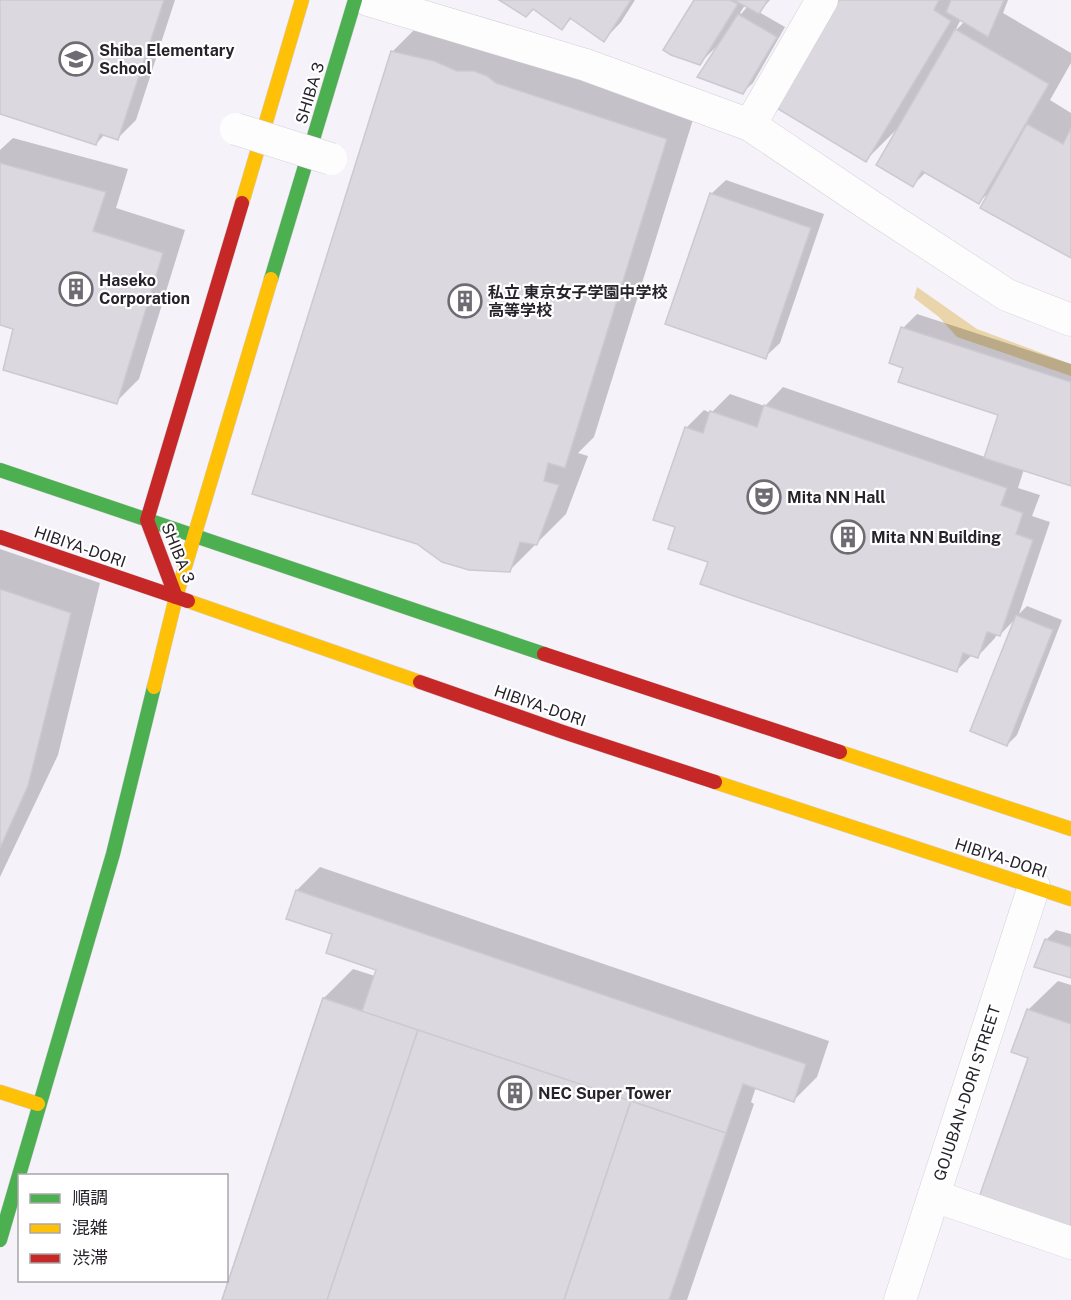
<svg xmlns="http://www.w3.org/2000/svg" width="1071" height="1300" viewBox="0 0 1071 1300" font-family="'Public Sans','Noto Sans JP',sans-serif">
	<rect width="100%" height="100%" fill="#f6f2fa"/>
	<!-- green -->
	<polygon fill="#ead5ab" points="917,287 977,329 1071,364 1071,376 957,337 939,317 914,298"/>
	<!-- shadow -->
	<g fill="#0003" fill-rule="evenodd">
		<polygon points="0,0 175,0 136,120 118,138 105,134 96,144 0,112"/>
		<polygon points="502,0 635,0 621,22 604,40 572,18 562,28 533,8"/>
		<path d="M 696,0 L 770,0 L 759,12 L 785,27 L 753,83 L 743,92 L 719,44 L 700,63 ZM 745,5 L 748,6 L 741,14 L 740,13 Z"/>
		<path d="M 841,0 L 1008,0 L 1003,13 L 1071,53 L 1071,63 L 1050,100 L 1071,113 L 1071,257 L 991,191 L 979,202 L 926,172 L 913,185 L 898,128 L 866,160 ZM 961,19 L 965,21 L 957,29 L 956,29 Z"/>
		<polygon points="422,22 696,110 594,437 578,453 588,456 566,514 509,571 392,52"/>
		<polygon points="13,138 128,169 116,208 185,230 139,379 116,402 15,328 0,323 0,150"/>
		<polygon points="726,180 824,214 780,343 765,357 711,194"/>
		<polygon points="917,314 1071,364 1071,485 1024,469 1018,488 1040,495 1032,516 1050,522 1019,614 1027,606 1062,620 1017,735 1007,745 1016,618 1000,635 997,634 995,638 978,656 972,655 956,671 710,561 677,526 686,428 704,410 711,413 730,394 765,406 783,387 985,457 1000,414 905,368 903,328"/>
		<polygon points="0,549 100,583 58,755 0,877"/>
		<polygon points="320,867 829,1041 817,1077 794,1100 756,1087 751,1102 754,1104 687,1300 223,1300 324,998 353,969 375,976 378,969 334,933 297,890"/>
		<polygon points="1056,930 1071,934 1071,977 1036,966 1047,939"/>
		<polygon points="1058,981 1071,985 1071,1233 1030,1057 1028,1010"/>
	</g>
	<!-- building -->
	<g fill="#dbd8df" stroke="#cdc9d1" stroke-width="1.5">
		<polygon points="0,0 164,0 118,140 100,134 96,145 0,114"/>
		<polygon points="499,0 631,0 604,42 570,18 562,30 533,9 526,17"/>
		<polygon points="694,0 730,0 738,4 700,65 671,55 663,50"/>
		<polygon points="734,0 768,0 759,14"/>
		<polygon points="839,0 939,0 934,10 951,21 866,162 775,107"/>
		<polygon points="951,0 1004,0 988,37 946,12"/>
		<polygon points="738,14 777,37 743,94 697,77"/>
		<polygon points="955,29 1049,84 979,204 922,171 913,187 876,165"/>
		<polygon points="391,51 434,61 457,71 474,71 487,76 496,83 667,139 565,468 548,463 544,481 559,485 537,545 520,542 510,572 469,570 442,562 417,544 252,494"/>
		<polygon points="1027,124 1063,144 1071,128 1071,258 980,208"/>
		<polygon points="0,163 106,192 93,231 163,253 117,404 3,370 13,329 0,325"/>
		<polygon points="710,193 811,228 766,359 665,324"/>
		<polygon points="901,327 1071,382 1071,486 984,458 998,415 898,382 903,368 889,363"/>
		<polygon points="764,405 1007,488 1001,505 1023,513 1016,534 1033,540 1000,636 987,632 978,658 963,653 957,672 734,596 700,584 708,562 668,549 675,527 653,520 685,427 703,433 710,411 757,427"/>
		<polygon points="0,589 71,613 28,786 0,848"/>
		<polygon points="1016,615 1053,630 1007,746 970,731"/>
		<polygon points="296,890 806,1064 794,1102 743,1084 669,1300 222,1300 323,998 362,1011 376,970 326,953 332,934 286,919"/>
		<polygon points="1045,939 1071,947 1071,978 1034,967"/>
		<polygon points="323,998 418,1030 327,1300 222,1300"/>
		<polygon points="1027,1009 1071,1024 1071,1234 977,1203 1028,1058 1011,1052"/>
		<polygon points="418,1030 631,1101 564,1300 327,1300"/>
		<polygon points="631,1101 726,1133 669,1300 564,1300"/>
	</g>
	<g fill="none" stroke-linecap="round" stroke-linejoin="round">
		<!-- street casing -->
		<g stroke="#d3d0d7" stroke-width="33">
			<g id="street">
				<polyline points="368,0 586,65 750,125 872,207 1007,295 1071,320"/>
				<polyline points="750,125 822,0"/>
				<polyline points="934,1196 1071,1243"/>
				<polyline points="900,1300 1034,886"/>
			</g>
		</g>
		<!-- fast casing -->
		<g stroke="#d3d0d7" stroke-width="15">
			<g id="fast">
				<polyline points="271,279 355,0"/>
				<polyline points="0,470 544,654"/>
				<polyline points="0,1240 113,854 154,687"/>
			</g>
		</g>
		<!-- slow casing -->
		<g stroke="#d3d0d7" stroke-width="15">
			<g id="slow">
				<polyline points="242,203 302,0"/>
				<polyline points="188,601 420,682"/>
				<polyline points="154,687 176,597 271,279"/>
				<polyline points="840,752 1071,829"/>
				<polyline points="715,782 1071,899"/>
				<polyline points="0,1092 38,1104"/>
			</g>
		</g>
		<!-- jam casing -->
		<g stroke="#d3d0d7" stroke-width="15">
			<g id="jam">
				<polyline points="0,537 188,601"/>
				<polyline points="176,597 147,520 242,203"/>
				<polyline points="544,654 840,752"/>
				<polyline points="420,682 563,732 715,782"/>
			</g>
		</g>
		<!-- street -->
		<use href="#street" stroke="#fefdfe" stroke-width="32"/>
		<!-- fast -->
		<use href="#fast" stroke="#4caf50" stroke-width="14"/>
		<!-- slow -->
		<use href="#slow" stroke="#ffc107" stroke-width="14"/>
		<!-- jam -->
		<use href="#jam" stroke="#c62828" stroke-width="14"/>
		<!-- street-bridge casing -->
		<g stroke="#d3d0d7" stroke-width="33" stroke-linecap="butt">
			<polyline id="street-bridge" points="236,129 331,159"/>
		</g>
		<!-- street-bridge -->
		<use href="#street-bridge" stroke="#fefdfe" stroke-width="32"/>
	</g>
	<!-- icons -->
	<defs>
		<g id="school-ring" transform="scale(1.725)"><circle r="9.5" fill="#fff" stroke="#6f6b73" stroke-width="1.5"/><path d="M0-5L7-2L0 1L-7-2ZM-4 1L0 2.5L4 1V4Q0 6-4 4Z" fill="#6f6b73"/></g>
		<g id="building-ring" transform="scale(1.725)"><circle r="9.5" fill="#fff" stroke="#6f6b73" stroke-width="1.5"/><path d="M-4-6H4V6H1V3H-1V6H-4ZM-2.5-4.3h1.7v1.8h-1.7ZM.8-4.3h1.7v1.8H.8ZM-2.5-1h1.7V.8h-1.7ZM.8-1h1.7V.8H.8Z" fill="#6f6b73"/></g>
		<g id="theatre-ring" transform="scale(1.725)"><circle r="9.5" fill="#fff" stroke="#6f6b73" stroke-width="1.5"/><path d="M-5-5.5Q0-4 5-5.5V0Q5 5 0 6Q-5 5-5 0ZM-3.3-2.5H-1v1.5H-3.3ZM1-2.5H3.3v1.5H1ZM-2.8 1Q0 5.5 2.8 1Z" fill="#6f6b73"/></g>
	</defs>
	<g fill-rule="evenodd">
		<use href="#school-ring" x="76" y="59"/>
		<use href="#building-ring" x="76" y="289"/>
		<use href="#building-ring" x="465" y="301"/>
		<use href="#theatre-ring" x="764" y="497"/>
		<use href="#building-ring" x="848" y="537"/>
		<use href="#building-ring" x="515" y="1093"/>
	</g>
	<g text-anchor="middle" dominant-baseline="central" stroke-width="4.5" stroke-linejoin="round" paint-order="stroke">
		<!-- poi labels -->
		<g font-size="16" font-weight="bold" fill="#27232b" stroke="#fff" text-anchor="start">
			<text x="99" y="50">Shiba Elementary<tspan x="99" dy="18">School</tspan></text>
			<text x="99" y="280">Haseko<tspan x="99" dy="18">Corporation</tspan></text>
			<text x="488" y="292">私立 東京女子学園中学校<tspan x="488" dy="18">高等学校</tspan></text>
			<text x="787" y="497">Mita NN Hall</text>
			<text x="871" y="537">Mita NN Building</text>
			<text x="538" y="1093">NEC Super Tower</text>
		</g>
		<!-- street labels -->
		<g font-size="16" fill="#27232b" stroke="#fff">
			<text transform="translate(310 93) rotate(-73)">SHIBA 3</text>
			<text transform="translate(80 547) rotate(19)">HIBIYA-DORI</text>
			<text transform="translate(178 553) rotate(68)">SHIBA 3</text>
			<text transform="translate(540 706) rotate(19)">HIBIYA-DORI</text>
			<text transform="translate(1001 858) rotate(18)">HIBIYA-DORI</text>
			<text transform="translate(967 1093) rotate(-72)">GOJUBAN-DORI STREET</text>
		</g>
	</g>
	<!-- legend -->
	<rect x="18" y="1174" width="210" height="108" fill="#ffffff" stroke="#a9a7aa" stroke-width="1.5"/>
	<rect x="30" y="1194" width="30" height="9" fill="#4caf50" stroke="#a9a7aa" stroke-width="1.5"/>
	<text x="72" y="1204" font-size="18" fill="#27232b">順調</text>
	<rect x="30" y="1224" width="30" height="9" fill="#ffc107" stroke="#a9a7aa" stroke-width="1.5"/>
	<text x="72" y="1234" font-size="18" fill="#27232b">混雑</text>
	<rect x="30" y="1254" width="30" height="9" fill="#c62828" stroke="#a9a7aa" stroke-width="1.5"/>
	<text x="72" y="1264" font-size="18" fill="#27232b">渋滞</text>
</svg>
